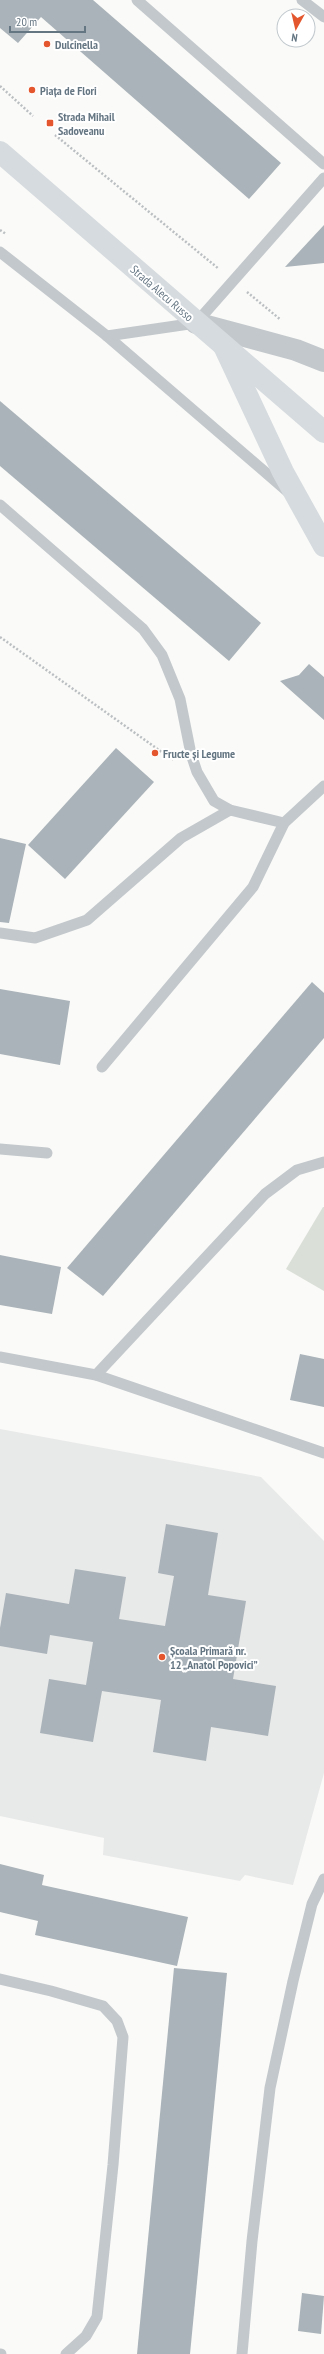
<svg xmlns="http://www.w3.org/2000/svg" width="324" height="2354" viewBox="0 0 324 2354" font-family="'PT Sans Narrow',sans-serif">
	<rect width="100%" height="100%" fill="#fafaf8"/>
	<!-- built -->
	<polygon fill="#e8e9e9" points="0,1429 261,1477 324,1541 324,1773 293,1885 245,1875 240,1881 103,1855 104,1838 0,1816"/>
	<!-- green -->
	<polygon fill="#dadfd7" points="323,1207 324,1207 324,1291 286,1269"/>
	<!-- building -->
	<g fill="#aab3b9">
		<polygon points="0,0 93,0 281,163 249,199 41,17 18,43 0,28"/>
		<polygon points="324,225 324,263 285,267"/>
		<polygon points="0,401 261,623 229,661 0,466"/>
		<polygon points="309,664 324,677 324,720 280,681 299,675"/>
		<polygon points="116,748 154,782 65,879 28,845"/>
		<polygon points="0,838 26,844 9,923 0,922"/>
		<polygon points="312,982 324,993 324,1038 103,1296 67,1268"/>
		<polygon points="0,989 70,1001 60,1065 0,1054"/>
		<polygon points="0,1255 61,1267 52,1314 0,1305"/>
		<polygon points="300,1354 324,1359 324,1407 290,1400"/>
		<polygon points="166,1524 218,1533 208,1595 246,1601 233,1679 276,1686 268,1736 211,1727 206,1761 153,1752 161,1700 102,1691 93,1742 40,1733 49,1679 86,1685 93,1642 50,1635 47,1654 0,1646 0,1628 6,1593 69,1604 75,1569 126,1577 119,1619 165,1626 174,1576 158,1573"/>
		<polygon points="0,1864 44,1875 42,1885 188,1917 177,1966 35,1935 38,1921 0,1912"/>
		<polygon points="174,1968 227,1973 190,2354 137,2354"/>
		<polygon points="302,2293 324,2296 321,2334 298,2331"/>
	</g>
	<g fill="none" stroke-linecap="round" stroke-linejoin="round">
		<!-- path -->
		<g stroke="#bbbfc2" stroke-width="2.5" stroke-dasharray="2 2" stroke-linecap="butt">
			<polyline points="0,86 33,116"/>
			<polyline points="55,135 219,269"/>
			<polyline points="0,230 6,234"/>
			<polyline points="247,292 281,320"/>
			<polyline points="0,637 173,760"/>
		</g>
		<!-- service -->
		<g stroke="#c3c8cc" stroke-width="11">
			<polyline points="137,0 324,164"/>
			<polyline points="302,0 324,17"/>
			<polyline points="0,252 107,336 287,491"/>
			<polyline points="107,336 196,323 324,178"/>
			<polyline points="0,505 143,629 162,655 180,699 191,754 197,772 214,801 230,810 284,823"/>
			<polyline points="0,933 35,938 87,920 181,838 230,810"/>
			<polyline points="102,1067 253,887 284,823 324,786"/>
			<polyline points="0,1149 47,1153"/>
			<polyline points="0,1357 96,1375 324,1453"/>
			<polyline points="96,1375 265,1194 297,1170 324,1162"/>
			<polyline points="0,1979 51,1991 103,2006 117,2021 123,2037 113,2165 97,2317 86,2336 66,2354"/>
			<polyline points="0,2354 1,2354"/>
			<polyline points="242,2354 252,2241 270,2088 293,1981 312,1904 324,1879"/>
		</g>
		<!-- minor -->
		<polyline stroke="#c3c8cc" stroke-width="22" points="196,323 296,350 324,361"/>
		<!-- secondary -->
		<polyline stroke="#d6dbdf" stroke-width="22" points="224,346 283,472 324,546"/>
		<!-- primary -->
		<polyline stroke="#d6dbdf" stroke-width="22" points="0,152 324,432"/>
	</g>
	<!-- markers -->
	<g fill="#e4572e" stroke="#fff" stroke-width="1.5">
		<circle cx="47" cy="44" r="4"/>
		<circle cx="32" cy="90" r="4"/>
		<rect x="46" y="119" width="8" height="8" rx="2"/>
		<circle cx="155" cy="753" r="4"/>
		<circle cx="162" cy="1657" r="4"/>
	</g>
	<g text-anchor="middle" dominant-baseline="central" stroke-width="4" stroke-linejoin="round" paint-order="stroke">
		<!-- poi labels -->
		<g font-size="12" font-weight="bold" fill="#657683" stroke="#fff" text-anchor="start">
			<text x="55" y="44">Dulcinella</text>
			<text x="40" y="90">Piața de Flori</text>
			<text x="58" y="116">Strada Mihail<tspan x="58" dy="14">Sadoveanu</tspan></text>
			<text x="163" y="753">Fructe și Legume</text>
			<text x="170" y="1650">Școala Primară nr.<tspan x="170" dy="14">12 „Anatol Popovici”</tspan></text>
		</g>
		<!-- street labels -->
		<g font-size="12" fill="#657683" stroke="#fff">
			<text transform="translate(162 293) rotate(41)">Strada Alecu Russo</text>
		</g>
	</g>
	<!-- north arrow -->
	<g transform="translate(296 28) rotate(188)"><circle r="19" fill="#ffffff" stroke="#c1c8cd"/>
	<path d="M0-3L7 15L0 10L-7 15Z" fill="#e4572e"/>
	<text y="-6" font-size="11" font-weight="bold" text-anchor="middle" fill="#657683">N</text>
	</g>
	<!-- scale -->
	<path d="M10 26v6h75v-6" fill="none" stroke="#657683" stroke-width="2"/>
	<text x="16" y="26" font-size="12" fill="#657683" stroke="#ffffff" stroke-width="3" paint-order="stroke">20 m</text>
</svg>
